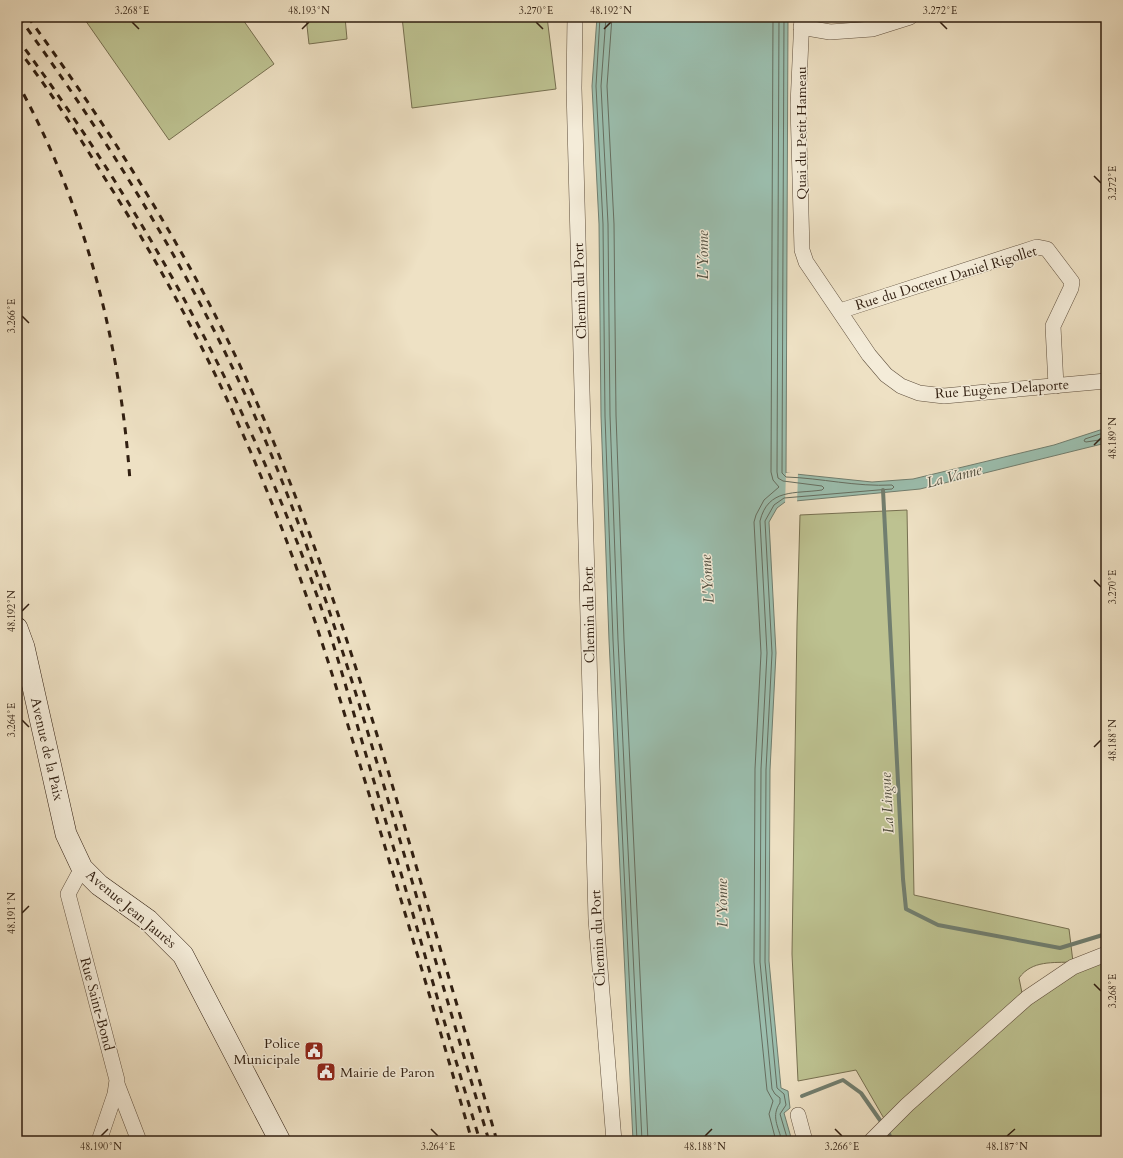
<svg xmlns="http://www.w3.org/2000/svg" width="1123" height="1158" viewBox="0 0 1123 1158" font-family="Cardo,serif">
	<rect width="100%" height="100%" fill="#eee1c4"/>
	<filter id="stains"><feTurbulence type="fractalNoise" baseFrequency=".005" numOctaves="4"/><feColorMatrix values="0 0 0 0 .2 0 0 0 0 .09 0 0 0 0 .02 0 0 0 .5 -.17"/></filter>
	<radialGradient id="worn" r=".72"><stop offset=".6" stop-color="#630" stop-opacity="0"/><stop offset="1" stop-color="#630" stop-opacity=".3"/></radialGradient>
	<!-- green -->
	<g fill="#bdc291" stroke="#777051">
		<polygon points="83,17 241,17 274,64 169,140"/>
		<polygon points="306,17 345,17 347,39 309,44"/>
		<polygon points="402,17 547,17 556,89 412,108"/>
		<path d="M 907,510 L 914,895 L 1069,929 L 1073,962 C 1053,963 1032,960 1019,978 L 1022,993 L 886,1122 L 856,1070 L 798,1081 L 792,954 L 797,624 L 800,515 Z"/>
		<polygon points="1106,961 1106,1141 878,1141 1023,1008 1077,969"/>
	</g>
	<!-- water -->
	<polygon fill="#9bbeae" stroke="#717e6f" points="597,17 788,17 786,473 872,482 913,479 1054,445 1100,430 1106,430 1106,443 920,489 785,502 777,508 769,522 776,653 770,770 769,961 781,1088 788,1091 790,1108 784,1113 792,1141 633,1141 609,640 601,416 599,224 592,86"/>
	<!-- pier -->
	<polygon fill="#eee1c4" points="786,473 798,473 797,504 785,504"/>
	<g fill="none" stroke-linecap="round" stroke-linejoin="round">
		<!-- shore -->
		<g stroke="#666e60" stroke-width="1">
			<polyline points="600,17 596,86 603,224 605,416 613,640 637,1141"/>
			<polyline points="606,17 601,86 608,224 610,415 618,640 642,1141"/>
			<polyline points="612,17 607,86 614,224 616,415 624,640 648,1141"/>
			<polyline points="773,17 771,472 773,480 779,487 764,500 756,515 754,522 761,653 755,769 754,962 767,1090 773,1101 769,1114 776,1141"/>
			<path d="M 779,17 L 777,472 L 778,478 L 783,481 L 822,486 L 824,488 L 822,490 C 795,494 768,488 760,521 L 767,653 L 761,769 L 760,962 L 772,1089 L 775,1094 L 780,1098 L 780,1103 C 771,1116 778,1126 782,1141"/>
			<path d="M 784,17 L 782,473 L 786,477 C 821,478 856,487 892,485 L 894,487 L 892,489 L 878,490 L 784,498 L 774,505 L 765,521 L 772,653 L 766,770 L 765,962 L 777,1088 L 784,1094 L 786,1105 L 780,1114 L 788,1141"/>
			<polyline points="1106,434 1100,434 1085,439 1084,441 1086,442 1106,439"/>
		</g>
		<!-- stream -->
		<g stroke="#717e6f" stroke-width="4">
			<polyline points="883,490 903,879 906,909 938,925 1060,948 1106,934"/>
			<polyline points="802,1096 843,1080 861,1093 882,1123"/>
			<polyline points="889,1134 892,1141"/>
		</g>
		<!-- minor casing -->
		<g stroke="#60503e" stroke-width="16">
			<g id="minor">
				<polyline points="575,17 574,88 596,919 614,1141"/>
				<polyline points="802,17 798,105 802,250 806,262 869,355 886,375 901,386 919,393 944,396 1106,381"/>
				<polyline points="801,27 830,32 872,29 910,17"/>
				<polyline points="840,311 1037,247 1047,249 1072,282 1071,288 1053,326 1056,386"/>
				<polyline points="82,868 68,894 117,1080 115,1094 99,1141"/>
				<polyline points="117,1084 139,1141"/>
				<polyline points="798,1115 805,1141"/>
				<polyline points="871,1141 907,1105 1027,998 1073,967 1106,954"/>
			</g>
		</g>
		<!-- secondary casing -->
		<g stroke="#311f11" stroke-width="22">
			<polyline id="secondary" points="17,628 24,647 66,834 82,868 99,885 148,920 183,955 280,1141"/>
		</g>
		<!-- minor -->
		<use href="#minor" stroke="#f4ecd9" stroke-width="15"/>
		<!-- secondary -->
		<use href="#secondary" stroke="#f4ecd9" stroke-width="21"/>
		<!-- rail -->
		<g stroke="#311f11" stroke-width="3" stroke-dasharray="7 7" stroke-linecap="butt">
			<path d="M 19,17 C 107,139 187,266 249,403 C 305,527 345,656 384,786 C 419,905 454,1023 489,1141"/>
			<path d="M 28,17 C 116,138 197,266 257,403 C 323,554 371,711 417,869 C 443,960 471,1050 497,1141"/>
			<path d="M 17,38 C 142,207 244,392 315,590 C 335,645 350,702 367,758 C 405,885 441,1013 480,1141"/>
			<path d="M 17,48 C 49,89 77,133 104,177 C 169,278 224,384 269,496 C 305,584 333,676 361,768 C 399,892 436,1016 472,1141"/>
			<path d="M 17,82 C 85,205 120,341 130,481"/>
		</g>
	</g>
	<!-- ticks -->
	<path fill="none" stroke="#311f11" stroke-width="1.5" d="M 132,22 L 139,29M 536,22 L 543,29M 940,22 L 947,29M 302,29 L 309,22M 604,29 L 611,22M 1094,176 L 1101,183M 22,316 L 29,323M 1094,445 L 1101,438M 1094,580 L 1101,587M 22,611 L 29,604M 22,720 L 29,727M 1094,747 L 1101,740M 22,913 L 29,906M 1094,984 L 1101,991M 431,1129 L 438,1136M 835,1129 L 842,1136M 101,1136 L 108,1129M 705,1136 L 712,1129M 1007,1136 L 1015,1129"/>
	<!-- icons -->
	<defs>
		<g id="civic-square" transform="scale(1)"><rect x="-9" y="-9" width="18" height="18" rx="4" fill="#8f2418" stroke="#f4ecd9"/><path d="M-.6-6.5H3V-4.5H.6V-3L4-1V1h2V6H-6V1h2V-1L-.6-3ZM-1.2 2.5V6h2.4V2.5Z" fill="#fff"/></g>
	</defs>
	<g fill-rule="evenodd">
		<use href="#civic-square" x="314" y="1051"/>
		<use href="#civic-square" x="326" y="1072"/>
	</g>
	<g text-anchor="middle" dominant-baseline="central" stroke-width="3" stroke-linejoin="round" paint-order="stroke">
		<!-- street labels -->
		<g font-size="14" fill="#311f11" stroke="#f4ecd9">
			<text transform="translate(801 133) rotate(-90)">Quai du Petit Hameau</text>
			<text transform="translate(946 278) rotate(-17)">Rue du Docteur Daniel Rigollet</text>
			<text transform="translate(580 291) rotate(-92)">Chemin du Port</text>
			<text transform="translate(1002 389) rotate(-4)">Rue Eugène Delaporte</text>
			<text transform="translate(589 615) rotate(-91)">Chemin du Port</text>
			<text transform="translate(47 749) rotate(77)">Avenue de la Paix</text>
			<text transform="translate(131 909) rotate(40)">Avenue Jean Jaurès</text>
			<text transform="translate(598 938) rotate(-93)">Chemin du Port</text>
			<text transform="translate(97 1004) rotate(75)">Rue Saint-Bond</text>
		</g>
		<!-- poi labels -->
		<g font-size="14" fill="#311f11" stroke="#f4ecd9" text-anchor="end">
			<text x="300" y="1043">Police<tspan x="300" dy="16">Municipale</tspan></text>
			<text x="340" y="1072" text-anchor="start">Mairie de Paron</text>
		</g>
		<!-- water labels -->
		<g font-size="15" font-style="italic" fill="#514f40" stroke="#f4ecd9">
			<text transform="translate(703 255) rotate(-90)">L'Yonne</text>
			<text transform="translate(954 476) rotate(-14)">La Vanne</text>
			<text transform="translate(707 579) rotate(-94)">L'Yonne</text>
			<text transform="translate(887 803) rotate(-93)">La Lingue</text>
			<text transform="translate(722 903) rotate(-91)">L'Yonne</text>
		</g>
	</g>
	<!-- margin -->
	<rect width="1123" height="1158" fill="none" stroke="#eee1c4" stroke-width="44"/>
	<rect x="22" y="22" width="1079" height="1114" fill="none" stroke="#311f11" stroke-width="1.5"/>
	<g font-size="10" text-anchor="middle" fill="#311f11">
		<text x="132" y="14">3.268°E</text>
		<text x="309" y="14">48.193°N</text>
		<text x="536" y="14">3.270°E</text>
		<text x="611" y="14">48.192°N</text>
		<text x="940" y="14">3.272°E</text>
		<text transform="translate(1112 183) rotate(-90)" y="4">3.272°E</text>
		<text transform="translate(11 316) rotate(-90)" y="4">3.266°E</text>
		<text transform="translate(1112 438) rotate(-90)" y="4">48.189°N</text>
		<text transform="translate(1112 587) rotate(-90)" y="4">3.270°E</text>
		<text transform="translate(11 611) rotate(-90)" y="4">48.192°N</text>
		<text transform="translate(11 720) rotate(-90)" y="4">3.264°E</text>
		<text transform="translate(1112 740) rotate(-90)" y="4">48.188°N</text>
		<text transform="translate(11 913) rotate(-90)" y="4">48.191°N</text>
		<text transform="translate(1112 991) rotate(-90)" y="4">3.268°E</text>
		<text x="101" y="1150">48.190°N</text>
		<text x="438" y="1150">3.264°E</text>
		<text x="705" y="1150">48.188°N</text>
		<text x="842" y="1150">3.266°E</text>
		<text x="1007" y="1150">48.187°N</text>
	</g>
	<rect width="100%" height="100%" filter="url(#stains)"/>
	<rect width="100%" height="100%" fill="url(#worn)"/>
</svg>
